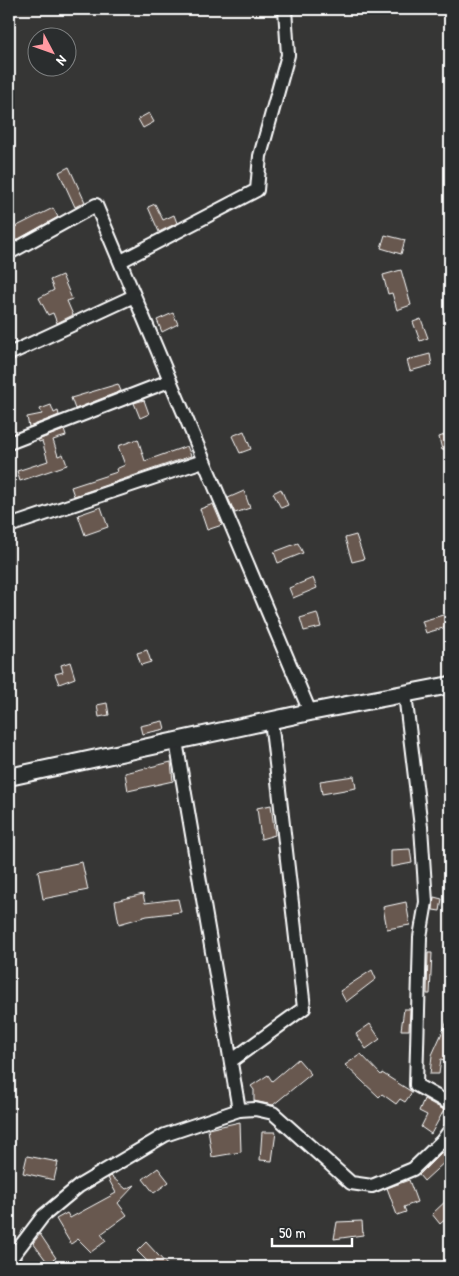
<svg xmlns="http://www.w3.org/2000/svg" width="459" height="1276" viewBox="0 0 459 1276" font-family="'Patrick Hand',sans-serif">
	<rect width="100%" height="100%" fill="#363635"/>
	<filter id="ink" filterUnits="userSpaceOnUse"><feTurbulence type="fractalNoise" baseFrequency=".02" numOctaves="2"/><feDisplacementMap in="SourceGraphic" scale="10" xChannelSelector="R" yChannelSelector="G"/><feConvolveMatrix kernelMatrix="1 2 1 2 8 2 1 2 1" color-interpolation-filters="sRGB"/></filter>
	<g filter="url(#ink)">
		<!-- building -->
		<g fill="#68594f" stroke="#fff">
			<polygon points="149,113 154,122 143,128 138,119"/>
			<polygon points="69,167 85,202 75,207 59,172"/>
			<polygon points="155,204 163,220 174,215 177,223 159,232 148,207"/>
			<polygon points="53,208 58,217 13,242 9,230"/>
			<polygon points="385,235 405,240 401,254 381,248"/>
			<polygon points="401,270 411,305 397,310 392,293 388,294 383,275"/>
			<polygon points="62,275 72,299 67,301 73,315 57,323 53,313 48,315 39,298 54,290 50,280"/>
			<polygon points="173,313 178,324 162,332 157,320"/>
			<polygon points="421,319 428,338 420,341 413,322"/>
			<polygon points="430,354 432,365 410,371 407,360"/>
			<polygon points="118,384 121,391 75,409 71,398"/>
			<polygon points="144,400 149,414 140,418 134,403"/>
			<polygon points="51,405 54,413 58,411 59,415 29,427 27,417 42,414 40,409"/>
			<polygon points="64,430 66,436 53,440 58,456 63,454 67,465 20,481 17,471 48,461 42,441 39,442 38,440"/>
			<polygon points="244,431 251,449 240,453 232,436"/>
			<polygon points="450,433 450,448 442,450 439,437"/>
			<polygon points="138,439 145,461 187,446 191,456 74,496 71,487 117,472 116,469 125,465 118,446"/>
			<polygon points="281,489 288,505 281,508 273,493"/>
			<polygon points="244,491 250,508 235,513 228,498"/>
			<polygon points="213,504 222,525 207,530 200,509"/>
			<polygon points="101,507 108,527 85,535 78,515"/>
			<polygon points="356,535 364,559 352,562 345,538"/>
			<polygon points="298,543 303,553 278,563 274,552"/>
			<polygon points="313,578 317,588 293,598 289,588"/>
			<polygon points="317,613 321,627 304,631 300,618"/>
			<polygon points="450,613 450,626 426,633 422,621"/>
			<polygon points="147,650 151,662 141,665 137,653"/>
			<polygon points="70,662 75,678 59,684 55,674 63,672 61,665"/>
			<polygon points="107,703 109,715 99,717 97,705"/>
			<polygon points="163,721 165,729 142,734 140,726"/>
			<polygon points="171,762 173,781 128,791 125,773"/>
			<polygon points="354,776 356,788 322,794 320,781"/>
			<polygon points="271,805 275,835 261,839 257,808"/>
			<polygon points="410,849 412,863 391,867 391,850"/>
			<polygon points="82,862 88,890 43,899 38,871"/>
			<polygon points="143,894 145,903 178,899 181,912 147,916 119,924 115,901"/>
			<polygon points="434,897 442,899 440,911 433,910"/>
			<polygon points="406,902 410,925 387,929 383,907"/>
			<polygon points="428,953 432,953 430,994 427,994"/>
			<polygon points="372,970 376,979 346,1002 340,991"/>
			<polygon points="404,1009 410,1009 409,1030 401,1030"/>
			<polygon points="450,1015 450,1062 441,1059 439,1074 430,1074 432,1055"/>
			<polygon points="370,1024 380,1039 366,1049 356,1034"/>
			<polygon points="361,1054 381,1075 382,1073 412,1092 405,1102 400,1099 396,1104 382,1094 379,1097 345,1065"/>
			<polygon points="298,1059 311,1074 273,1105 254,1101 254,1090 251,1086 268,1075 272,1081"/>
			<polygon points="424,1099 444,1110 431,1134 421,1127 427,1115 419,1111"/>
			<polygon points="240,1122 241,1152 212,1157 208,1129"/>
			<polygon points="262,1132 276,1132 272,1161 260,1160"/>
			<polygon points="442,1152 448,1159 424,1181 419,1175"/>
			<polygon points="27,1156 58,1162 54,1180 23,1173"/>
			<polygon points="158,1168 169,1182 154,1193 143,1179"/>
			<polygon points="111,1176 126,1189 135,1185 118,1203 127,1215 101,1234 106,1241 91,1252 78,1239 71,1244 56,1219 67,1213 70,1218 116,1193 108,1178"/>
			<polygon points="409,1180 417,1202 404,1207 406,1212 397,1215 387,1188"/>
			<polygon points="450,1197 450,1215 440,1224 432,1214"/>
			<polygon points="362,1221 363,1235 334,1239 337,1222"/>
			<polygon points="40,1234 56,1258 48,1263 33,1243"/>
			<polygon points="146,1242 169,1267 153,1267 137,1251"/>
		</g>
		<g fill="none" stroke-linecap="round" stroke-linejoin="round">
			<!-- minor casing -->
			<g stroke="#fff" stroke-width="16">
				<g id="minor">
					<polyline points="9,253 96,205 310,712"/>
					<polyline points="121,261 257,190 260,156 288,55 285,9"/>
					<polyline points="9,354 134,296"/>
					<polyline points="9,443 169,381"/>
					<polyline points="9,526 203,461"/>
					<polyline points="405,694 421,827 426,902 420,937 416,1085 450,1104"/>
					<polyline points="176,741 239,1110"/>
					<polyline points="231,1061 304,1008 271,720"/>
					<polyline points="9,1261 43,1216 79,1186 165,1135 239,1110 255,1109 273,1113 351,1183 372,1186 413,1169 442,1141 450,1130"/>
				</g>
			</g>
			<!-- secondary casing -->
			<g stroke="#fff" stroke-width="20">
				<polyline id="secondary" points="9,777 310,712 450,685"/>
			</g>
			<!-- minor -->
			<use href="#minor" stroke="#2a2d2e" stroke-width="12"/>
			<!-- secondary -->
			<use href="#secondary" stroke="#2a2d2e" stroke-width="16"/>
		</g>
	</g>
	<!-- margin -->
	<rect width="459" height="1276" fill="none" stroke="#2a2d2e" stroke-width="30"/>
	<rect x="15" y="15" width="429" height="1246" fill="none" stroke="#fff" stroke-width="2" filter="url(#ink)"/>
	<!-- north arrow -->
	<g transform="translate(52 52) rotate(131)"><circle r="24" fill="#2a2d2e" stroke="#7f8182"/>
	<path d="M0-4L9 19L0 12L-9 19Z" fill="#ff9aa2"/>
	<text y="-8" font-size="14" font-weight="bold" text-anchor="middle" fill="#ffffff">N</text>
	</g>
	<!-- scale -->
	<path d="M272 1238v8h80v-8" fill="none" stroke="#ffffff" stroke-width="2.5"/>
	<text x="279" y="1238" font-size="15" fill="#ffffff" stroke="#2a2d2e" stroke-width="4" paint-order="stroke">50 m</text>
</svg>
